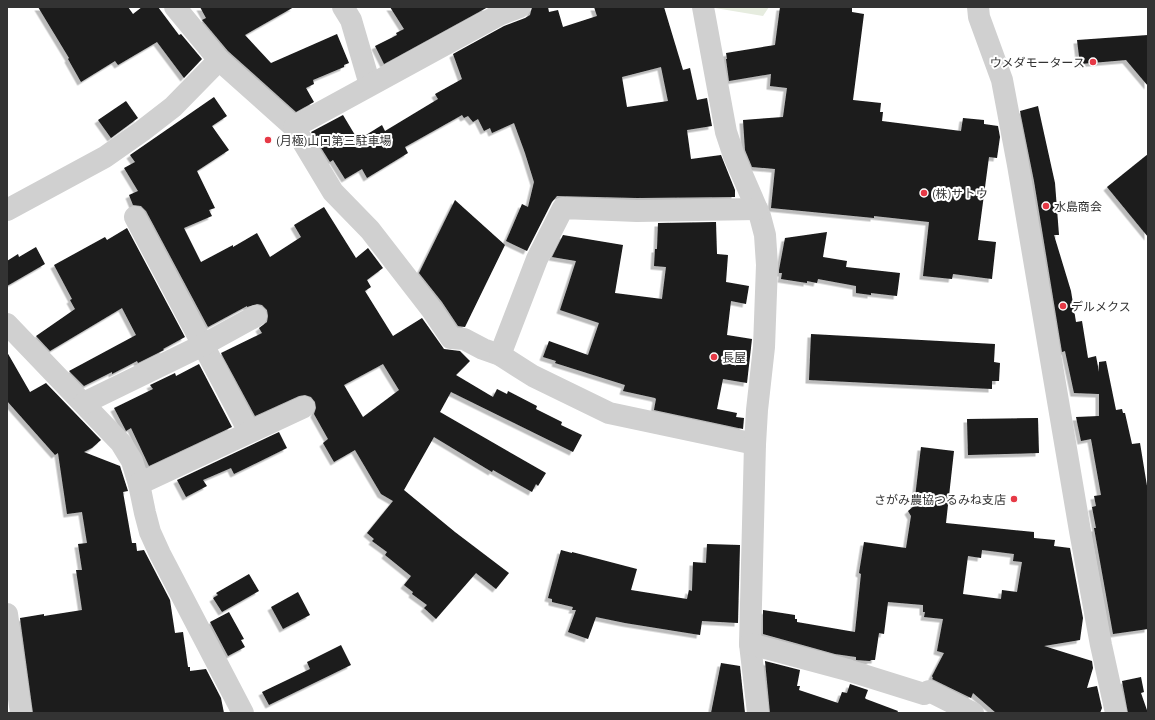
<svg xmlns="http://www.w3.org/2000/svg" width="1155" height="720" viewBox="0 0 1155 720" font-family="Ubuntu,'Noto Sans JP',sans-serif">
	<defs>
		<filter id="shadow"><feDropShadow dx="-3.5" dy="3.5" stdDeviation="0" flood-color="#0004"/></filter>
	</defs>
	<rect width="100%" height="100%" fill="#fff"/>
	<!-- green -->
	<polygon fill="#e6ecdf" points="709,7 769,7 763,16"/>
	<!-- building -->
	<g fill="#1a1a1a" fill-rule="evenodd" filter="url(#shadow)">
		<polygon points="38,7 128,7 133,14 142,7 158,7 179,35 181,34 202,59 184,78 157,42 118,65 115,61 81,82 68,59 69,58"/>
		<polygon points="200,7 294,7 245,35 271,63 337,34 349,63 344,65 344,67 313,80 314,84 306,88 314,102 296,112 228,51 202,20 206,18"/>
		<polygon points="390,7 488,7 384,64 375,46 397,35 396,33 404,29"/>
		<path d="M 532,7 L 548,7 L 549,12 L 558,10 L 563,27 L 597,16 L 594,7 L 664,7 L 683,70 L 690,68 L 697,100 L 707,98 L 712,126 L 687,130 L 691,159 L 721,155 L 735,190 L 735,197 L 637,198 L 557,196 L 552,202 L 527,251 L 506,241 L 522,204 L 528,207 L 534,182 L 525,153 L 514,123 L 492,133 L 490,128 L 484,131 L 478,119 L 473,122 L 468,116 L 464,118 L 462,115 L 405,147 L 408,153 L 367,178 L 362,169 L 345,179 L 333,160 L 330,162 L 311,132 L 343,115 L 358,140 L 382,125 L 385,131 L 438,99 L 435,94 L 462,79 L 453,54 L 504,26 L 525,18 L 530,15 ZM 661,67 L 668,101 L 627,107 L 622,77 Z"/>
		<polygon points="780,7 852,7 852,12 864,14 853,100 881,103 880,112 883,112 882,121 961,131 963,118 984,120 984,124 998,126 1000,137 997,158 989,157 978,240 996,242 992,279 953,274 952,279 923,276 929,222 874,216 874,218 771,208 775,169 752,167 745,150 743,120 783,117 787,88 770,86 771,74 729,81 726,59 727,59 726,53 775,45"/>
		<polygon points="1148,35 1148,86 1126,60 1080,64 1077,40"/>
		<path d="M 214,97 L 227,116 L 212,126 L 229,150 L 197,171 L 215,208 L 209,210 L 212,216 L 184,228 L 201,262 L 233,245 L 233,247 L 257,233 L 270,257 L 301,237 L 294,225 L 324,207 L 356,258 L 368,248 L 383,268 L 367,280 L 371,287 L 365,291 L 393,336 L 422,318 L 444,349 L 460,351 L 470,361 L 456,375 L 493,397 L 497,389 L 507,394 L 508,391 L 537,406 L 536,409 L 562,422 L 561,425 L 582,435 L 573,452 L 451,392 L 440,412 L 546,473 L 538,486 L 536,484 L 532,492 L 493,470 L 492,472 L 434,437 L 404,490 L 455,532 L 509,573 L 496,589 L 476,573 L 436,619 L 424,608 L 427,605 L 412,594 L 413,592 L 404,585 L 411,576 L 385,555 L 387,552 L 372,541 L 374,539 L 367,533 L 393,501 L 381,494 L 355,450 L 334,462 L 323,443 L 328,439 L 314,414 L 316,408 L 315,402 L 311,397 L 305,395 L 299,396 L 255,416 L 221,353 L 262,333 L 259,328 L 267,322 L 268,316 L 267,310 L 262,305 L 257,304 L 247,307 L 247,306 L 208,327 L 146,211 L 141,206 L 133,205 L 129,195 L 138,191 L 124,168 L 135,162 L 130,155 ZM 383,364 L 399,390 L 363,417 L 344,385 Z"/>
		<polygon points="126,101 138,118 111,138 98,120"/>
		<polygon points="1038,106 1055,183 1059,235 1054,235 1071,291 1076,322 1082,321 1088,358 1096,356 1099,372 1099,362 1106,361 1116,410 1122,409 1123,413 1125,413 1132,444 1140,443 1148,492 1148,629 1113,634 1094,528 1096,528 1092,507 1096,506 1094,496 1101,495 1091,439 1081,441 1076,417 1099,416 1099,394 1074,393 1065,351 1062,352 1034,181 1020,111"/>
		<polygon points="1148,154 1148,237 1107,187"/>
		<polygon points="455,200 505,245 465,327 458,326 442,302 419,273"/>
		<polygon points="716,222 717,254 728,255 726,282 749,286 746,304 731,301 727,335 752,339 747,383 723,379 717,409 737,413 736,417 744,418 743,429 654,410 656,399 655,398 623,391 625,385 555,363 556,361 543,357 549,341 588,355 599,323 560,310 576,261 552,257 563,235 623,245 615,293 662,299 666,267 654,266 655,249 657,249 658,223"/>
		<polygon points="127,228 185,337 163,349 164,350 138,363 137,361 112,374 112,372 84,386 69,371 136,335 122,308 50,351 36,336 75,309 70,300 72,299 54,265 105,237 107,240"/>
		<polygon points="827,232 823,257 847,261 846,267 900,273 897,296 871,293 871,295 856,293 856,286 818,279 817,283 807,281 807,283 781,279 782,273 779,273 779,270 785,238"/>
		<polygon points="36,247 45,264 7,286 7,261 18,254 19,257"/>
		<polygon points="811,334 995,344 994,362 1000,363 999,381 992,381 992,389 809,380"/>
		<polygon points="7,352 30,392 46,383 101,440 92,448 84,452 120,466 128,491 123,492 132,543 136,543 137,551 144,550 170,600 175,633 183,632 188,667 190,667 190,671 206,669 221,698 224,713 33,713 20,618 44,614 44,616 82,610 76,570 82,570 78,544 87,543 82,512 67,514 58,453 55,455 7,401"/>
		<polygon points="199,364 232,427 149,466 131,428 126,431 125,429 114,408 153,389 150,385 175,373 176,376"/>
		<polygon points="1038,418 1039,453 968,455 967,419"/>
		<polygon points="279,432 287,448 234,474 231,468 203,480 207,486 186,497 177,480"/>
		<path d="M 921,447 L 954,451 L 946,523 L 1034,532 L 1034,538 L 1055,540 L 1054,546 L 1070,548 L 1083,618 L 1080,640 L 1044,646 L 1092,661 L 1093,668 L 1087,688 L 1097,686 L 1102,708 L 1100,713 L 996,713 L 973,693 L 971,698 L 932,679 L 933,678 L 932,676 L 944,653 L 937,651 L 943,619 L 924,617 L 925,612 L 923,612 L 923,605 L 888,602 L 884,634 L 879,633 L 875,660 L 871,660 L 870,661 L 856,660 L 856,657 L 835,654 L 763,634 L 763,610 L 795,615 L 795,619 L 797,619 L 797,622 L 855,632 L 861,574 L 859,573 L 864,542 L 906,548 L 911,516 L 908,511 L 914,506 ZM 982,550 L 1014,554 L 1013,561 L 1022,562 L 1017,592 L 1002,590 L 1001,599 L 963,594 L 968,556 L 981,558 Z"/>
		<polygon points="707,544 740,545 738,623 702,621 700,635 625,623 596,617 588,639 568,632 576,610 572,610 573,607 552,602 552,599 548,598 561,550 572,553 572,552 637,569 631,590 687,599 689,590 692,591 693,562 706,563"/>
		<polygon points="249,574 259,591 222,612 213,598 218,595 216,593"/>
		<polygon points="298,592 310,615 283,629 271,607"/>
		<polygon points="229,612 244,639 241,640 245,647 228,656 210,622"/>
		<polygon points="341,645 351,665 269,705 262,692 310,669 307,662"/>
		<polygon points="765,661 800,670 797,686 800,686 799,690 838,703 842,692 847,693 850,684 868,690 865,698 866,699 898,711 897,713 770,713"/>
		<polygon points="721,663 740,666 745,713 711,713"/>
		<polygon points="1141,677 1144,692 1141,693 1148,713 1128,713 1122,681"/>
	</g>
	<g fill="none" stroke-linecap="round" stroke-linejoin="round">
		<!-- minor -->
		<g stroke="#d0d0d0" stroke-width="22">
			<polyline points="175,7 219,60 294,127 333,192 370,230 432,310 451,338 464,339 483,349 500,355 533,376 609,413 755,444"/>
			<polyline points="343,7 351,20 370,85"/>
			<polyline points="703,7 726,132 734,156 760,216 765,235 767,265 764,347 757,410 755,444 750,644 758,713"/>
			<polyline points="978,7 979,17 1002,80 1018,165 1080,531 1101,645 1116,713"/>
			<polyline points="294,127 499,15 520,7"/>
			<polyline points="7,210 105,157 142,131 173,107 219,60"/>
			<polyline points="135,217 245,424"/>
			<polyline points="7,324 121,443 132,461 139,484 145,513 150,532 160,554 243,713"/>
			<polyline points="500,355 537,259 563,208 637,211 757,209"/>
			<polyline points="84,403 203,345 256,316"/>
			<polyline points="139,484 304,407"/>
			<polyline points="7,614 21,713"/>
			<polyline points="750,644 844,669 924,694 929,691 973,713"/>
		</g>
	</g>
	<!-- markers -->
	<g fill="#e63946" stroke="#fff" stroke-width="1.5">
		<circle cx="1093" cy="62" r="4"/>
		<circle cx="268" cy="140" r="4"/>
		<circle cx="924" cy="193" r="4"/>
		<circle cx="1046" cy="206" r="4"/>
		<circle cx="1063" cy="306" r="4"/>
		<circle cx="714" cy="357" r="4"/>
		<circle cx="1014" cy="499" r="4"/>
	</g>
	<g text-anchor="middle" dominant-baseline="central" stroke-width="4" stroke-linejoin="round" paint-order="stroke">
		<!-- poi labels -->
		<g font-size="12" fill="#333" stroke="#fff" text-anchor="start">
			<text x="1085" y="62" text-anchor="end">ウメダモータース</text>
			<text x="276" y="140">(月極)山口第三駐車場</text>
			<text x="932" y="193">(株)サトウ</text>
			<text x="1054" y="206">水島商会</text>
			<text x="1071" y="306">デルメクス</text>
			<text x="722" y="357">長屋</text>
			<text x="1006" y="499" text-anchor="end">さがみ農協つるみね支店</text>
		</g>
	</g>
	<!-- border -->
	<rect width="1155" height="720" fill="none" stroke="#333333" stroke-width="16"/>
</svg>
